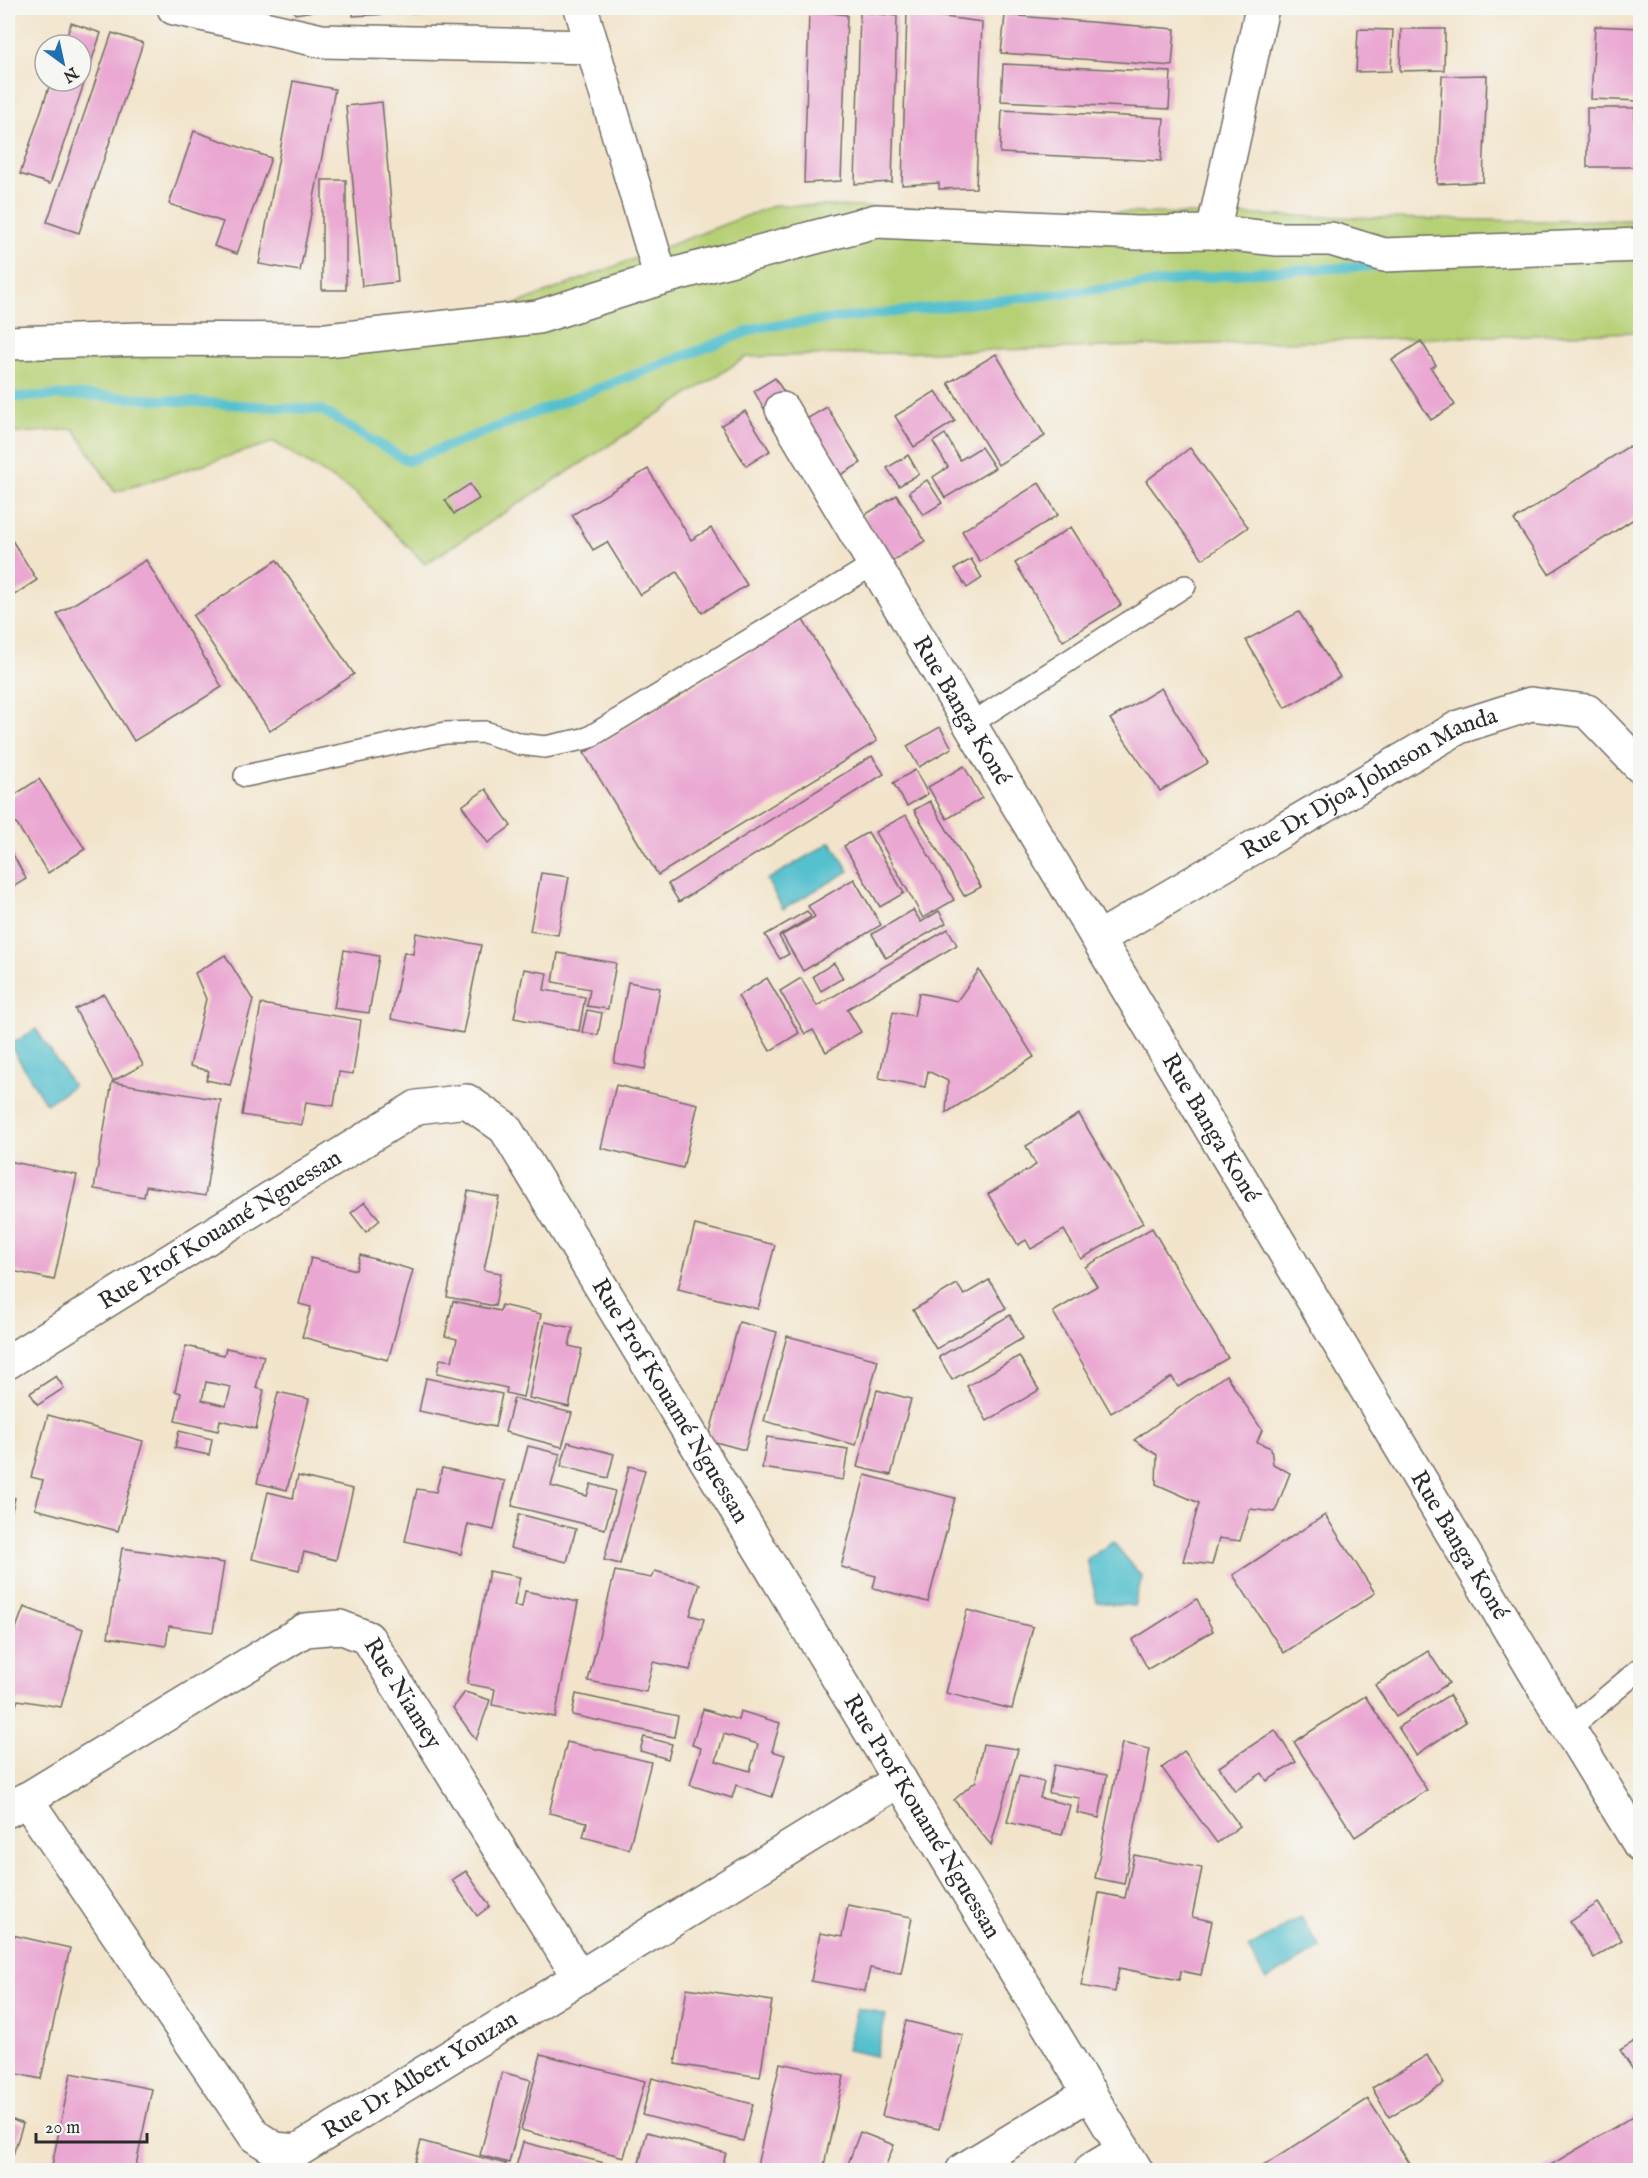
<svg xmlns="http://www.w3.org/2000/svg" width="1648" height="2178" viewBox="0 0 1648 2178" font-family="'IM FELL English',serif">
	<rect width="100%" height="100%" fill="#f6f6f2"/>
	<filter id="ink" filterUnits="userSpaceOnUse"><feTurbulence type="fractalNoise" baseFrequency=".0167" numOctaves="2"/><feDisplacementMap in="SourceGraphic" scale="12" xChannelSelector="R" yChannelSelector="G"/><feConvolveMatrix kernelMatrix="1 2 1 2 8 2 1 2 1" color-interpolation-filters="sRGB"/></filter>
	<filter id="wash" filterUnits="userSpaceOnUse"><feTurbulence type="fractalNoise" baseFrequency=".008" numOctaves="4" result="noise"/><feDisplacementMap in="SourceGraphic" scale="24" xChannelSelector="R" yChannelSelector="G"/><feGaussianBlur stdDeviation="1.35" result="paint"/><feColorMatrix in="noise" values="0 0 0 0 0 0 0 0 0 0 0 0 0 0 0 0 0 1.4 0 .05"/><feComposite in="paint" operator="in"/></filter>
	<g filter="url(#wash)">
		<rect width="100%" height="100%" fill="#f2e4cb"/>
		<!-- green -->
		<polygon fill="#b6d075" stroke="#707e50" stroke-width="1.5" points="775,205 1530,221 1640,220 1640,332 746,357 425,564 356,493 274,442 115,492 74,429 8,434 8,353 430,337"/>
		<!-- water -->
		<g fill="#54c0ce" stroke="#40767c" stroke-width="1.5">
			<polygon points="831,842 849,871 783,909 767,880"/>
			<polygon points="36,1029 73,1086 46,1104 10,1045"/>
			<polygon points="1113,1542 1142,1577 1134,1606 1097,1602 1087,1559"/>
			<polygon points="1301,1917 1320,1948 1266,1980 1248,1948"/>
			<polygon points="857,2008 886,2015 876,2056 847,2050"/>
		</g>
		<g fill="none" stroke-linecap="round" stroke-linejoin="round">
			<!-- stream -->
			<polyline stroke="#54c0ce" stroke-width="10" points="8,397 83,395 321,410 408,461 760,327 1255,272 1379,266"/>
		</g>
		<g id="blocks">
			<!-- building -->
			<g fill="#eaa7d2" fill-rule="evenodd">
				<polygon points="294,8 326,8 326,9 295,14"/>
				<polygon points="354,8 426,8 425,12 353,16"/>
				<polygon points="809,10 847,15 841,181 804,183"/>
				<polygon points="860,12 897,16 892,182 855,184"/>
				<polygon points="907,12 982,22 976,188 939,189 939,183 902,185"/>
				<polygon points="1005,15 1175,29 1172,66 1001,53"/>
				<polygon points="71,23 101,33 50,184 20,174 51,81 81,81 81,45 64,45"/>
				<polygon points="1595,26 1640,28 1639,101 1591,99"/>
				<polygon points="1358,29 1393,30 1391,71 1356,72"/>
				<polygon points="1401,29 1445,29 1444,70 1400,71"/>
				<polygon points="112,33 143,43 79,233 47,222"/>
				<polygon points="1003,64 1171,72 1169,109 1001,101"/>
				<polygon points="1487,75 1483,182 1437,184 1442,76"/>
				<polygon points="293,81 335,89 300,271 259,264"/>
				<polygon points="382,102 398,282 362,286 346,106"/>
				<rect x="1587" y="108" width="48" height="59"/>
				<polygon points="1002,110 1164,118 1161,161 1000,153"/>
				<polygon points="194,131 271,158 237,254 214,246 223,222 169,204"/>
				<polygon points="1639,155 1640,155 1640,178 1637,178"/>
				<rect x="322" y="180" width="24" height="110"/>
				<polygon points="1421,341 1436,365 1431,368 1455,405 1431,420 1392,360"/>
				<polygon points="996,354 1045,436 998,465 948,383"/>
				<polygon points="775,378 789,400 767,414 754,391"/>
				<polygon points="936,391 955,421 914,447 895,416"/>
				<polygon points="827,407 861,463 837,477 803,421"/>
				<polygon points="745,411 770,451 746,466 721,425"/>
				<polygon points="945,434 960,460 981,447 995,468 945,498 933,477 948,467 933,442"/>
				<polygon points="1629,446 1638,460 1640,458 1640,515 1549,574 1514,520"/>
				<polygon points="1190,448 1248,527 1203,559 1146,481"/>
				<polygon points="908,455 919,474 899,486 887,468"/>
				<polygon points="648,469 691,540 711,528 747,585 702,613 677,572 640,595 607,542 593,550 572,515"/>
				<polygon points="927,480 942,503 923,515 909,492"/>
				<polygon points="1039,483 1058,515 980,562 962,531"/>
				<polygon points="470,484 479,499 454,514 445,500"/>
				<polygon points="897,495 925,541 891,562 863,516"/>
				<polygon points="1071,527 1121,605 1063,641 1015,563"/>
				<polygon points="8,534 37,580 8,599"/>
				<polygon points="971,559 982,578 967,588 955,569"/>
				<polygon points="146,560 222,687 134,741 57,614"/>
				<polygon points="277,560 354,674 270,731 193,616"/>
				<polygon points="1299,612 1340,677 1285,708 1246,640"/>
				<polygon points="803,620 877,741 658,875 584,753"/>
				<polygon points="1161,688 1208,763 1160,791 1110,719"/>
				<polygon points="940,727 952,748 919,767 907,746"/>
				<polygon points="872,756 884,774 679,902 668,884"/>
				<polygon points="964,766 982,798 947,819 928,787"/>
				<polygon points="915,770 928,794 907,806 893,783"/>
				<polygon points="39,779 85,849 48,873 8,811 8,799"/>
				<polygon points="486,789 511,826 488,843 462,806"/>
				<polygon points="930,801 981,887 964,896 914,810"/>
				<polygon points="906,815 954,900 923,918 875,832"/>
				<polygon points="868,832 904,893 880,907 844,846"/>
				<polygon points="8,845 26,879 8,890"/>
				<polygon points="541,873 569,877 558,935 530,931"/>
				<polygon points="854,879 881,925 803,971 782,935 815,917 808,906"/>
				<polygon points="913,910 921,922 939,911 946,923 886,958 872,934"/>
				<polygon points="807,911 811,917 779,936 789,954 780,959 765,935"/>
				<polygon points="948,929 957,945 847,1009 861,1032 826,1052 813,1030 805,1034 780,991 801,978 817,1006"/>
				<polygon points="416,933 481,945 463,1033 391,1019 404,952 413,954"/>
				<polygon points="344,950 379,956 369,1013 334,1008"/>
				<polygon points="558,953 616,963 608,1009 587,1006 590,989 553,982"/>
				<polygon points="225,955 253,1000 230,1085 206,1080 209,1071 190,1066 206,999 195,973"/>
				<polygon points="834,963 843,978 821,991 813,976"/>
				<polygon points="524,969 547,973 544,990 585,997 579,1031 514,1018"/>
				<polygon points="979,970 1034,1057 946,1113 948,1081 928,1071 925,1087 879,1078 893,1012 914,1016 919,993 957,1001"/>
				<polygon points="767,978 799,1033 770,1051 738,996"/>
				<polygon points="628,982 660,988 645,1069 614,1063"/>
				<polygon points="104,994 143,1065 113,1081 75,1009"/>
				<polygon points="261,1004 361,1020 353,1074 339,1072 334,1106 306,1102 302,1125 242,1115"/>
				<polygon points="587,1010 602,1013 598,1035 582,1032"/>
				<polygon points="112,1082 221,1100 205,1196 146,1186 144,1197 94,1189"/>
				<polygon points="616,1085 698,1104 683,1168 601,1148"/>
				<polygon points="1079,1114 1143,1223 1081,1259 1064,1230 1031,1249 1026,1240 1018,1245 988,1194 1036,1165 1026,1146"/>
				<polygon points="8,1161 77,1175 54,1280 8,1270"/>
				<polygon points="468,1191 499,1197 484,1270 501,1273 495,1306 447,1297"/>
				<polygon points="365,1202 380,1220 366,1232 351,1213"/>
				<polygon points="695,1225 775,1245 758,1309 678,1289"/>
				<polygon points="1152,1228 1228,1358 1178,1387 1172,1377 1111,1413 1053,1312 1097,1286 1085,1267"/>
				<polygon points="360,1255 413,1270 388,1360 302,1337 311,1307 299,1304 311,1258 356,1270"/>
				<polygon points="989,1280 1006,1308 936,1349 913,1310 957,1284 964,1295"/>
				<polygon points="453,1301 500,1311 501,1305 541,1314 523,1397 506,1393 507,1388 437,1373 440,1359 452,1361 457,1339 445,1336"/>
				<polygon points="1010,1315 1023,1338 952,1380 939,1357"/>
				<polygon points="545,1322 573,1328 569,1346 582,1349 569,1407 529,1398"/>
				<polygon points="739,1322 777,1332 745,1450 708,1440"/>
				<polygon points="787,1336 878,1360 856,1445 764,1421"/>
				<path d="M 186,1346 L 224,1355 L 226,1348 L 264,1356 L 256,1388 L 264,1390 L 256,1429 L 220,1420 L 218,1431 L 175,1421 L 181,1393 L 175,1391 ZM 206,1382 L 231,1387 L 226,1406 L 202,1400 Z"/>
				<polygon points="1019,1356 1039,1390 987,1421 967,1386"/>
				<polygon points="1226,1375 1262,1430 1257,1442 1271,1448 1273,1464 1290,1473 1275,1512 1250,1509 1240,1541 1219,1538 1212,1565 1183,1561 1199,1503 1156,1484 1157,1455 1134,1440"/>
				<polygon points="56,1376 64,1388 38,1405 30,1393"/>
				<polygon points="426,1378 502,1394 495,1427 419,1411"/>
				<polygon points="877,1390 911,1399 891,1475 857,1467"/>
				<polygon points="278,1392 309,1399 287,1490 257,1483"/>
				<polygon points="514,1398 572,1413 562,1447 505,1432"/>
				<polygon points="48,1415 143,1441 118,1531 35,1509 43,1480 31,1477"/>
				<polygon points="179,1431 212,1439 209,1455 175,1448"/>
				<polygon points="767,1437 848,1449 843,1480 762,1468"/>
				<polygon points="568,1442 614,1454 608,1478 561,1466"/>
				<polygon points="528,1446 560,1454 551,1486 587,1496 591,1484 615,1491 605,1529 512,1506"/>
				<polygon points="629,1466 645,1470 620,1564 604,1560"/>
				<polygon points="442,1468 505,1481 494,1530 468,1524 461,1554 405,1541 417,1489 436,1492"/>
				<polygon points="865,1475 955,1498 928,1602 873,1588 876,1576 841,1567"/>
				<polygon points="298,1476 353,1489 336,1560 304,1552 299,1570 252,1559 268,1492 293,1498"/>
				<polygon points="8,1496 15,1498 10,1518 8,1517"/>
				<polygon points="519,1514 576,1529 567,1562 510,1548"/>
				<polygon points="1325,1515 1375,1593 1284,1653 1233,1575"/>
				<polygon points="122,1548 224,1563 213,1632 169,1626 166,1646 108,1637"/>
				<polygon points="489,1571 520,1577 514,1606 522,1607 525,1591 578,1602 555,1717 492,1705 495,1689 467,1684"/>
				<polygon points="615,1571 651,1578 655,1571 700,1584 690,1615 704,1619 690,1670 653,1662 646,1692 588,1681"/>
				<polygon points="1197,1599 1213,1631 1148,1669 1132,1640"/>
				<polygon points="24,1607 83,1629 61,1707 18,1700 10,1721 8,1720 8,1649"/>
				<polygon points="967,1610 1033,1627 1012,1709 946,1693"/>
				<polygon points="1428,1651 1449,1683 1396,1717 1375,1685"/>
				<polygon points="465,1692 490,1700 476,1740 453,1708"/>
				<polygon points="576,1694 678,1716 674,1737 572,1715"/>
				<polygon points="1449,1695 1466,1722 1416,1755 1398,1727"/>
				<polygon points="1365,1696 1427,1790 1355,1837 1294,1742"/>
				<path d="M 703,1709 L 738,1720 L 740,1711 L 780,1723 L 772,1751 L 785,1755 L 772,1797 L 736,1785 L 732,1798 L 690,1785 L 701,1748 L 692,1745 ZM 724,1734 L 758,1744 L 750,1771 L 716,1761 Z"/>
				<polygon points="1275,1730 1296,1762 1267,1781 1262,1773 1235,1791 1219,1767"/>
				<polygon points="644,1737 672,1744 668,1759 640,1751"/>
				<polygon points="567,1742 651,1762 629,1849 583,1837 587,1822 549,1813"/>
				<polygon points="1122,1743 1150,1749 1124,1884 1095,1878"/>
				<polygon points="983,1744 1018,1749 991,1845 954,1800 976,1781"/>
				<polygon points="1184,1751 1240,1826 1217,1843 1162,1768"/>
				<polygon points="1054,1765 1107,1775 1099,1818 1077,1813 1080,1798 1049,1793"/>
				<polygon points="1019,1776 1044,1782 1040,1798 1070,1805 1062,1835 1007,1822"/>
				<polygon points="1134,1855 1202,1868 1192,1917 1212,1921 1201,1975 1181,1971 1179,1980 1119,1968 1115,1992 1081,1986 1099,1893 1125,1898"/>
				<polygon points="466,1871 490,1906 477,1916 452,1880"/>
				<polygon points="1598,1903 1622,1940 1594,1958 1570,1922"/>
				<polygon points="848,1905 912,1917 901,1974 870,1968 865,1991 811,1981 820,1933 842,1937"/>
				<polygon points="8,1934 70,1948 41,2079 8,2072"/>
				<polygon points="687,1988 772,2001 760,2077 675,2064"/>
				<polygon points="906,2021 963,2035 939,2129 882,2116"/>
				<polygon points="1640,2038 1640,2074 1637,2076 1620,2050"/>
				<polygon points="541,2054 645,2081 624,2157 521,2130"/>
				<polygon points="1427,2055 1444,2084 1389,2117 1372,2088"/>
				<polygon points="780,2063 844,2076 823,2170 756,2170"/>
				<polygon points="502,2072 531,2080 509,2163 480,2155"/>
				<polygon points="71,2073 152,2089 135,2170 51,2170"/>
				<polygon points="652,2078 753,2104 743,2141 642,2115"/>
				<polygon points="1368,2099 1414,2170 1257,2170"/>
				<polygon points="1640,2112 1640,2170 1542,2170"/>
				<polygon points="8,2118 23,2124 8,2170"/>
				<polygon points="647,2132 726,2153 721,2170 666,2170 639,2163"/>
				<polygon points="860,2132 894,2145 884,2170 865,2170 848,2164"/>
				<polygon points="421,2141 506,2164 504,2170 413,2170"/>
				<polygon points="523,2142 620,2167 619,2170 515,2170"/>
			</g>
		</g>
	</g>
	<g filter="url(#ink)">
		<use href="#blocks" fill-opacity="0" stroke="#716c63" stroke-width="1.5"/>
		<g fill="none" stroke-linecap="round" stroke-linejoin="round">
			<!-- service casing -->
			<g stroke="#716c63" stroke-width="24">
				<g id="service">
					<polyline points="969,725 1185,586"/>
					<polyline points="245,776 445,733 485,732 520,744 545,747 588,738 874,564"/>
					<polyline points="1569,1729 1640,1669"/>
				</g>
			</g>
			<!-- minor casing -->
			<g stroke="#716c63" stroke-width="36">
				<g id="minor">
					<polyline points="174,8 322,41 593,47"/>
					<polyline points="581,8 661,278"/>
					<polyline points="1262,8 1213,232 1277,239 1331,239 1384,255 1640,245"/>
					<polyline points="8,343 142,339 327,340 538,317 661,278 876,221 1138,233 1213,232"/>
					<path id="s1" d="M 782,409 L 1569,1729 L 1640,1845"/>
					<path id="s2" d="M 1099,938 L 1459,727 L 1531,704 L 1587,711 L 1640,766"/>
					<path id="s3" d="M 8,1362 L 417,1107 L 467,1101 L 505,1128 L 1136,2170"/>
					<path id="s4" d="M 26,1799 L 255,2136 L 275,2149 L 297,2151 L 900,1780"/>
					<path id="s5" d="M 9,1810 L 305,1630 L 340,1627 L 368,1638 L 579,1977"/>
					<polyline points="963,2170 1090,2093"/>
					<polyline points="1091,2170 1124,2150"/>
				</g>
			</g>
			<!-- service -->
			<use href="#service" stroke="#fff" stroke-width="21"/>
			<!-- minor -->
			<use href="#minor" stroke="#fff" stroke-width="33"/>
		</g>
	</g>
	<g text-anchor="middle" dominant-baseline="central" stroke-width="4.5" stroke-linejoin="round" paint-order="stroke">
		<!-- street labels -->
		<g font-size="24" fill="#2b2b2b" stroke="#f6f6f2">
			<text stroke="none"><textPath href="#s1" startOffset="351">Rue Banga Koné</textPath></text>
			<text stroke="none"><textPath href="#s2" startOffset="312">Rue Dr Djoa Johnson Manda</textPath></text>
			<text stroke="none"><textPath href="#s1" startOffset="837">Rue Banga Koné</textPath></text>
			<text stroke="none"><textPath href="#s3" startOffset="250">Rue Prof Kouamé Nguessan</textPath></text>
			<text stroke="none"><textPath href="#s3" startOffset="898">Rue Prof Kouamé Nguessan</textPath></text>
			<text stroke="none"><textPath href="#s1" startOffset="1323">Rue Banga Koné</textPath></text>
			<text stroke="none"><textPath href="#s5" startOffset="477">Rue Niamey</textPath></text>
			<text stroke="none"><textPath href="#s3" startOffset="1384">Rue Prof Kouamé Nguessan</textPath></text>
			<text stroke="none"><textPath href="#s4" startOffset="598">Rue Dr Albert Youzan</textPath></text>
		</g>
	</g>
	<!-- margin -->
	<rect width="1648" height="2178" fill="none" stroke="#f6f6f2" stroke-width="30"/>
	<!-- north arrow -->
	<g transform="translate(63 63) rotate(147)"><circle r="28" fill="#f6f6f2" stroke="#a5a5a2" stroke-width="1.5"/>
	<path d="M0-4.5L10 22L0 15L-10 22Z" fill="#1f6fb2"/>
	<text y="-9" font-size="16" font-weight="bold" text-anchor="middle" fill="#2b2b2b">N</text>
	</g>
	<!-- scale -->
	<path d="M36 2133v9h111v-9" fill="none" stroke="#2b2b2b" stroke-width="3"/>
	<text x="45" y="2133" font-size="18" fill="#2b2b2b" stroke="#f6f6f2" stroke-width="4.5" paint-order="stroke">20 m</text>
</svg>
